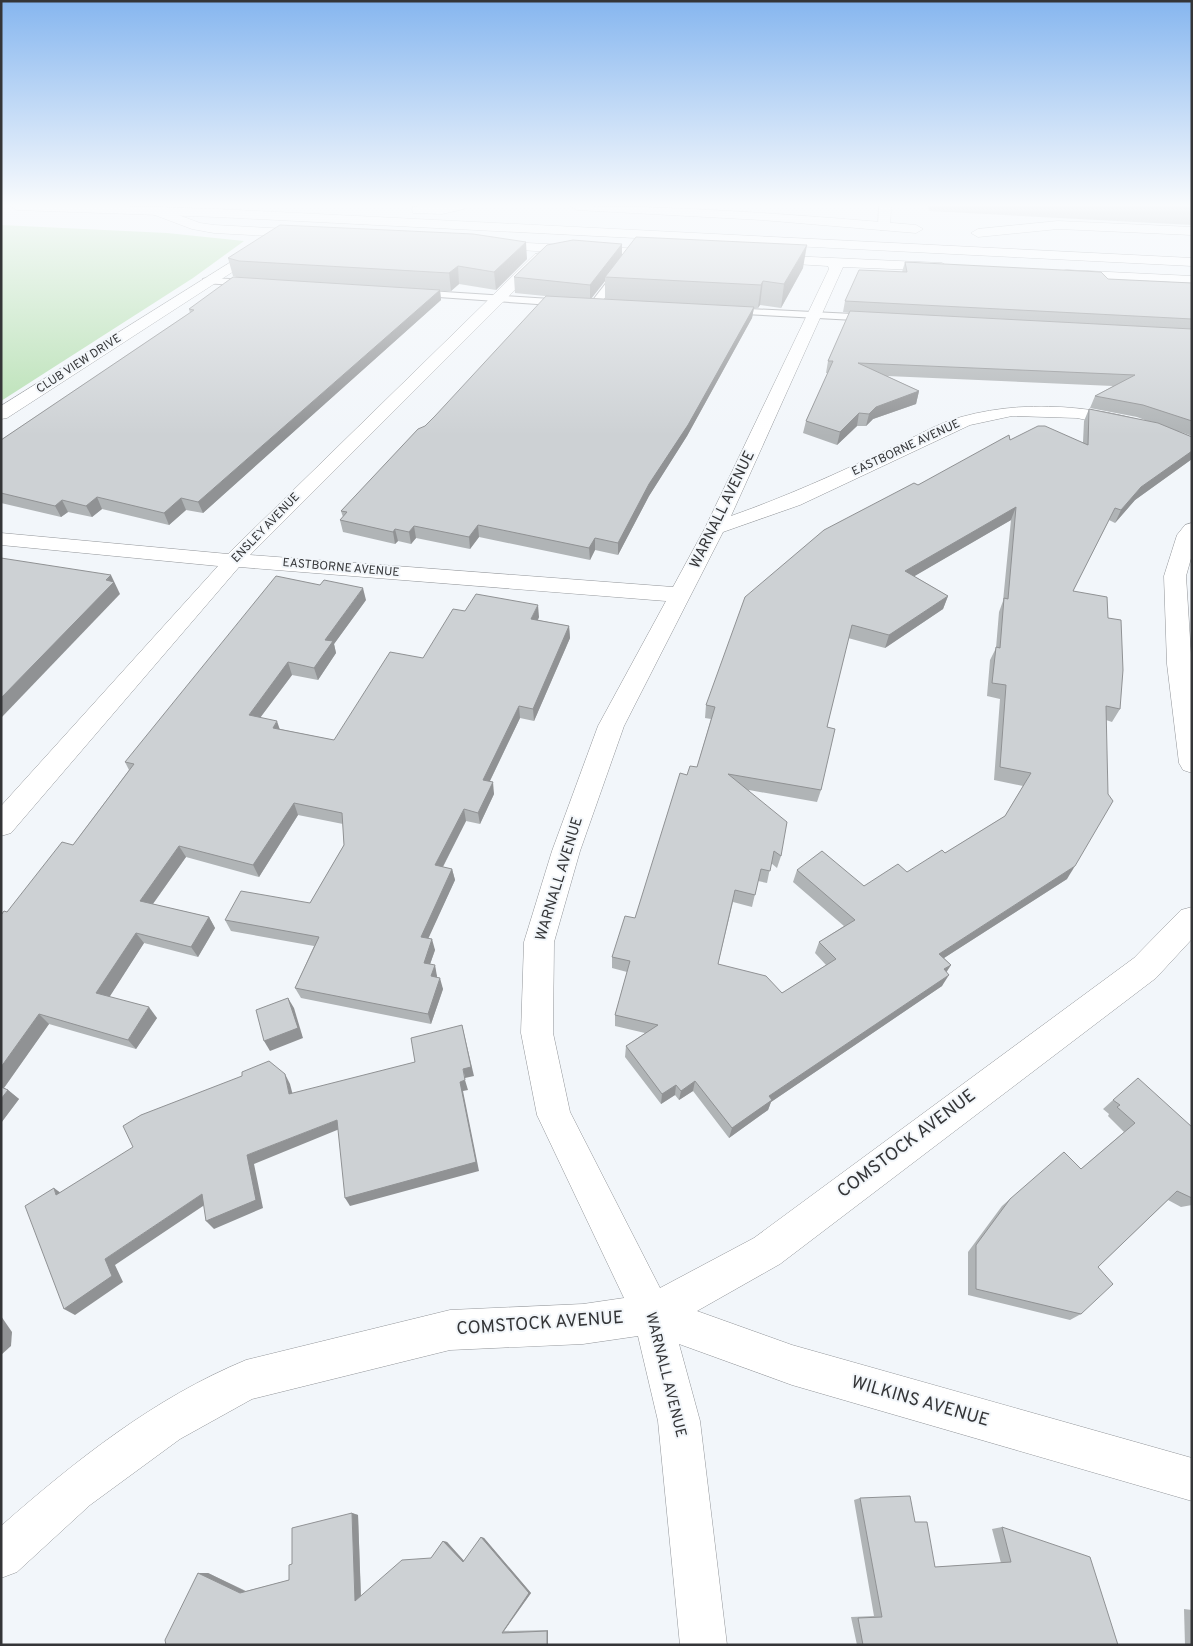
<svg xmlns="http://www.w3.org/2000/svg" width="1193" height="1646" viewBox="0 0 1193 1646" font-family="Overpass,sans-serif">
	<rect width="100%" height="100%" fill="#f2f6fa"/>
	<!-- green -->
	<polygon fill="#b5dfb0" points="1,225 167,233 244,241 193,278 1,401"/>
	<g fill="none" stroke-linecap="round" stroke-linejoin="round">
		<!-- lane casing -->
		<g stroke="#929599" stroke-width="2">
			<g id="lane">
				<polygon points="617,269 625,271 598,307 590,307 589,305"/>
				<polygon points="207,278 252,280 257,283 252,286 203,283 203,279"/>
				<polygon points="414,290 566,300 571,303 566,306 410,295 409,293"/>
				<polygon points="729,308 873,315 878,318 873,321 725,313 724,311"/>
			</g>
		</g>
		<!-- street casing -->
		<g stroke="#929599" stroke-width="1">
			<g id="street">
				<polygon points="157,207 200,223 214,225 308,230 315,234 308,238 214,233 192,229 152,214 151,211"/>
				<polygon points="1058,221 1192,227 1192,235 1058,229 978,237 971,233 978,229"/>
				<polygon points="488,241 662,250 669,254 662,258 483,248 481,245"/>
				<polygon points="263,242 268,243 270,246 268,249 7,418 1,419 1,406"/>
				<path d="M 540,253 L 545,254 L 547,257 L 545,260 L 250,555 L 673,587 L 705,528 L 829,269 L 828,266 L 762,262 L 760,259 L 767,255 L 942,263 L 949,267 L 942,271 L 843,267 L 731,516 C 785,497 836,474 889,449 C 912,439 937,423 961,417 C 1036,396 1121,408 1192,438 L 1192,450 L 1152,434 L 1077,418 L 1012,416 L 970,425 L 800,505 L 723,532 L 624,726 L 580,851 L 554,942 L 553,1033 L 570,1112 L 660,1288 L 754,1238 L 1134,958 L 1181,910 L 1192,907 L 1192,939 L 1156,978 L 780,1264 L 697,1311 L 792,1345 L 1192,1458 L 1192,1501 L 792,1385 L 679,1344 L 700,1421 L 727,1645 L 680,1645 L 658,1421 L 638,1336 L 583,1344 L 450,1350 L 252,1399 L 180,1439 L 90,1505 L 17,1572 L 1,1578 L 1,1526 C 75,1461 154,1398 246,1360 L 450,1310 L 583,1304 L 624,1298 L 537,1115 L 521,1033 L 524,942 L 552,851 L 598,726 L 666,601 L 239,567 L 11,833 L 1,836 L 1,806 L 218,566 L 1,545 L 1,533 L 228,554 L 535,254 Z"/>
				<polygon points="1067,270 1192,276 1192,284 1062,277 1060,274 1062,271"/>
				<polygon points="1192,523 1192,555 1186,576 1192,670 1192,773 1183,770 1179,763 1167,664 1164,576 1177,535 1185,525"/>
			</g>
		</g>
		<!-- secondary casing -->
		<g stroke="#929599" stroke-width="1">
			<polygon id="secondary" points="879,206 891,206 890,230 880,230 878,227"/>
		</g>
		<!-- primary casing -->
		<g stroke="#929599" stroke-width="1">
			<g id="primary">
				<polygon points="11,206 121,206 217,209 1192,258 1192,266 217,217 17,210"/>
				<polygon points="418,206 465,206 464,209 442,214 413,213 412,210 413,207"/>
				<path d="M 571,206 C 686,206 801,215 916,225 L 923,229 L 916,233 L 762,220 L 577,210 Z"/>
			</g>
		</g>
		<!-- lane -->
		<use href="#lane" fill="#fff" fill-rule="evenodd"/>
		<!-- street -->
		<use href="#street" fill="#fff" fill-rule="evenodd"/>
		<!-- secondary -->
		<use href="#secondary" fill="#fff" fill-rule="evenodd"/>
		<!-- primary -->
		<use href="#primary" fill="#fff" fill-rule="evenodd"/>
	</g>
	<!-- wall -->
	<g fill="#b0b4b6" fill-rule="evenodd">
		<polygon points="928,206 1192,206 1192,225 929,211"/>
		<path d="M 622,244 L 622,255 L 803,268 L 781,308 L 760,305 L 758,308 L 754,308 L 752,318 L 687,436 L 649,496 L 618,555 L 595,550 L 590,560 L 479,537 L 470,549 L 416,538 L 411,544 L 398,541 L 395,544 L 343,532 L 340,520 L 343,517 L 341,511 L 555,297 L 515,293 L 514,277 ZM 605,281 L 605,299 L 591,299 Z"/>
		<polygon points="228,258 527,259 496,290 459,284 451,291 440,291 441,300 203,513 186,510 169,525 102,509 92,517 68,512 61,517 1,503 1,440 190,313 189,309 240,278 233,276"/>
		<path d="M 905,262 L 1108,279 L 1192,283 L 1192,436 L 1178,431 L 1192,437 L 1192,459 L 1135,500 L 1115,523 L 1109,520 L 1073,591 L 1108,618 L 1120,709 L 1112,722 L 1106,720 L 1067,879 L 944,958 L 951,965 L 946,972 L 942,986 L 771,1102 L 768,1110 L 729,1138 L 693,1091 L 679,1100 L 675,1095 L 661,1104 L 625,1057 L 626,1046 L 645,1033 L 615,1026 L 615,1015 L 627,972 L 612,968 L 612,957 L 635,918 L 687,775 L 697,767 L 711,719 L 705,718 L 706,705 L 918,485 L 1010,440 L 1083,442 L 1084,421 L 1089,409 L 1150,422 L 1137,417 L 1090,408 L 1095,396 L 1113,386 L 887,376 L 919,391 L 916,404 L 873,419 L 866,426 L 857,426 L 837,445 L 803,433 L 806,421 L 828,373 L 826,373 L 828,361 L 850,313 L 843,312 L 845,301 L 902,272 ZM 1011,520 L 1003,601 L 999,612 L 996,648 L 990,660 L 987,696 L 1000,699 L 994,780 L 1023,786 L 1005,816 L 945,853 L 907,872 L 864,886 L 797,870 L 793,882 L 844,926 L 819,942 L 815,953 L 826,965 L 782,993 L 718,964 L 733,902 L 752,907 L 758,881 L 767,883 L 771,863 L 777,868 L 781,856 L 749,790 L 817,802 L 821,790 L 827,727 L 848,638 L 885,648 L 943,609 L 948,596 L 914,576 Z"/>
		<polygon points="366,600 334,644 336,653 318,680 292,675 260,718 280,729 334,740 423,658 465,611 539,617 538,620 569,626 570,638 534,721 520,718 490,781 494,794 480,824 466,821 443,867 452,869 455,880 428,938 435,950 430,964 437,976 437,978 443,989 431,1024 301,998 295,988 314,946 231,931 225,920 310,903 344,845 343,824 298,815 259,877 186,857 153,904 209,917 215,928 198,957 144,943 109,997 157,1018 136,1049 49,1024 4,1088 8,1090 19,1099 1,1123 1,915 7,912 73,845 129,770 125,762"/>
		<polygon points="1113,1100 1192,1127 1192,1205 1181,1207 1168,1200 1098,1267 1081,1314 1070,1320 968,1295 968,1252 1002,1206 1010,1199 1081,1169 1124,1132 1108,1116 1109,1114 1103,1109"/>
		<polygon points="860,1498 915,1522 935,1567 1001,1563 992,1529 1002,1527 1118,1645 857,1645 851,1617 874,1616 854,1500"/>
		<polygon points="352,1513 358,1515 361,1596 431,1558 443,1541 447,1542 464,1561 481,1537 484,1538 531,1593 504,1631 548,1630 548,1645 166,1645 198,1573 208,1573 246,1591 289,1580 292,1564"/>
		<polygon points="1184,1609 1192,1610 1192,1645 1185,1645"/>
	</g>
	<!-- shaded-wall -->
	<g fill="#909294">
		<polygon points="526,242 527,259 496,290 494,272"/>
		<polygon points="622,244 622,259 605,277 605,281 590,300 590,285"/>
		<polygon points="807,245 803,268 781,308 784,284"/>
		<polygon points="458,266 459,284 451,291 449,273"/>
		<polygon points="763,281 760,305 758,308 761,285"/>
		<polygon points="440,290 441,300 203,513 198,502"/>
		<polygon points="754,307 752,318 687,436 649,496 618,555 618,543 649,484"/>
		<polygon points="919,391 916,404 873,419 866,426 869,414 876,407"/>
		<polygon points="859,413 857,426 837,445 840,432"/>
		<polygon points="1192,451 1192,459 1135,500 1115,523 1121,510 1141,487"/>
		<polygon points="97,497 102,509 92,517 86,506"/>
		<polygon points="181,498 186,510 169,525 164,513"/>
		<polygon points="62,500 68,512 61,517 55,506"/>
		<polygon points="1016,507 1011,520 901,584 905,571"/>
		<polygon points="478,525 479,537 470,549 469,537"/>
		<polygon points="414,526 416,538 411,544 409,532"/>
		<polygon points="395,529 398,541 395,544 393,532"/>
		<polygon points="595,538 595,550 590,560 589,548"/>
		<polygon points="111,575 120,594 1,718 1,698"/>
		<polygon points="363,588 366,600 334,644 336,653 318,680 314,668 325,640"/>
		<polygon points="948,596 943,609 885,648 889,635"/>
		<polygon points="538,605 539,617 532,631 531,619"/>
		<polygon points="569,626 570,638 534,721 533,709"/>
		<polygon points="288,662 292,675 253,727 249,715"/>
		<polygon points="519,706 520,718 485,791 483,780"/>
		<polygon points="277,721 281,733 273,728"/>
		<polygon points="493,782 494,794 480,824 478,813"/>
		<polygon points="294,803 298,815 259,877 253,865"/>
		<polygon points="464,809 466,821 438,876 435,865"/>
		<polygon points="179,846 186,857 147,912 140,901"/>
		<polygon points="1075,866 1067,879 933,965 939,954"/>
		<polygon points="452,869 455,880 424,948 421,937"/>
		<polygon points="209,917 215,928 198,957 191,947"/>
		<polygon points="136,933 144,943 105,1004 96,993"/>
		<polygon points="432,939 435,950 427,973 424,963"/>
		<polygon points="435,965 437,976 433,987 431,976"/>
		<polygon points="951,965 944,976 944,969"/>
		<polygon points="949,975 942,986 771,1102 768,1110 729,1138 732,1128 769,1096"/>
		<polygon points="440,978 443,989 431,1024 428,1014"/>
		<polygon points="288,998 294,1008 303,1038 270,1051 264,1041"/>
		<polygon points="149,1007 157,1018 136,1049 128,1040"/>
		<polygon points="39,1014 49,1024 1,1092 1,1067"/>
		<polygon points="462,1025 474,1076 465,1078 463,1069"/>
		<polygon points="285,1074 290,1084 295,1103 289,1094"/>
		<polygon points="465,1080 468,1090 463,1091 479,1171 350,1206 345,1198 460,1082"/>
		<polygon points="695,1081 693,1091 679,1100 681,1091"/>
		<polygon points="676,1085 675,1095 661,1104 662,1094"/>
		<polygon points="8,1090 19,1099 1,1123 1,1099"/>
		<polygon points="337,1120 342,1128 254,1164 263,1208 214,1229 206,1221 247,1155"/>
		<polygon points="54,1188 65,1196 56,1195"/>
		<polygon points="202,1194 209,1202 115,1265 123,1282 75,1315 64,1309 105,1259"/>
		<polygon points="1,1316 12,1332 11,1346 1,1355"/>
		<polygon points="352,1513 358,1515 361,1601 355,1601"/>
		<polygon points="481,1537 484,1538 531,1593 504,1631 502,1633"/>
		<polygon points="443,1541 447,1542 466,1563 463,1562"/>
		<polygon points="198,1573 208,1573 249,1593 240,1593"/>
		<polygon points="548,1630 548,1645 547,1645 547,1631"/>
	</g>
	<!-- building -->
	<g fill="#cdd1d4" stroke="#909294" fill-rule="evenodd">
		<polygon points="1148,206 1192,206 1192,208"/>
		<polygon points="280,225 473,234 526,242 494,272 458,266 449,273 239,261 228,258"/>
		<polygon points="636,237 807,245 784,284 763,281 761,285 605,277"/>
		<polygon points="573,240 622,244 590,285 514,277 547,245"/>
		<polygon points="905,262 1101,272 1108,279 1192,283 1192,319 845,301 859,270 907,272"/>
		<polygon points="233,277 440,290 198,502 181,498 164,513 97,497 86,506 62,500 55,506 1,493 1,440 194,310 189,309"/>
		<polygon points="546,296 754,307 688,425 649,484 618,543 595,538 589,548 478,525 469,537 414,526 409,532 395,529 393,532 340,520 347,512 341,511 418,429 425,426 435,416"/>
		<polygon points="850,311 1192,329 1192,421 1143,405 1095,396 1135,375 858,363 919,391 876,407 869,414 859,413 840,432 806,421 833,361 828,361"/>
		<path d="M 1089,409 L 1158,423 L 1192,437 L 1192,451 L 1141,487 L 1121,510 L 1115,508 L 1073,591 L 1107,597 L 1108,618 L 1121,620 L 1123,670 L 1120,709 L 1106,706 L 1108,794 L 1113,801 L 1075,866 L 939,954 L 951,965 L 944,969 L 949,975 L 769,1096 L 772,1100 L 732,1128 L 695,1081 L 681,1091 L 676,1085 L 662,1094 L 626,1046 L 658,1025 L 615,1015 L 630,961 L 612,957 L 625,916 L 635,918 L 680,773 L 687,775 L 690,766 L 697,767 L 715,707 L 706,705 L 745,597 L 824,530 L 914,483 L 918,485 L 1009,435 L 1010,440 L 1038,426 L 1045,426 L 1088,445 ZM 1016,507 L 1008,599 L 1004,598 L 1000,648 L 996,647 L 992,683 L 1006,685 L 1000,767 L 1031,773 L 1005,816 L 945,853 L 942,850 L 907,872 L 898,864 L 864,886 L 822,851 L 797,870 L 855,920 L 819,942 L 836,959 L 782,993 L 766,976 L 718,964 L 735,890 L 755,895 L 761,869 L 770,871 L 774,851 L 781,856 L 787,822 L 728,774 L 821,790 L 835,729 L 827,727 L 852,625 L 889,635 L 948,596 L 905,571 Z"/>
		<polygon points="1,558 111,575 106,580 114,582 1,698"/>
		<polygon points="276,576 320,585 324,580 363,588 325,640 333,641 314,668 288,662 249,715 277,721 273,728 334,740 390,652 423,658 453,609 465,611 476,594 538,605 531,619 569,626 533,709 519,706 483,780 493,782 478,813 464,809 435,865 452,869 421,937 432,939 424,963 435,965 431,976 440,978 428,1014 295,988 319,937 225,920 241,891 310,903 344,845 342,813 294,803 253,865 179,846 140,901 209,917 191,947 136,933 96,993 149,1007 128,1040 39,1014 1,1067 1,915 4,911 7,912 62,842 73,845 134,764 125,762"/>
		<polygon points="288,998 298,1028 264,1041 256,1010"/>
		<polygon points="462,1025 471,1067 463,1069 465,1080 460,1082 476,1162 345,1198 337,1120 247,1155 256,1200 206,1221 202,1194 105,1259 112,1276 64,1309 25,1206 54,1188 56,1195 133,1147 123,1126 141,1115 242,1076 242,1072 269,1061 285,1074 289,1094 415,1062 411,1038"/>
		<polygon points="1138,1078 1192,1127 1192,1198 1177,1191 1098,1267 1113,1284 1081,1314 976,1289 976,1245 1010,1199 1064,1152 1081,1169 1135,1123 1117,1107 1120,1105 1113,1100"/>
		<polygon points="1,1087 8,1090 1,1099"/>
		<polygon points="910,1496 915,1522 927,1522 935,1567 1011,1562 1002,1527 1090,1557 1118,1645 863,1645 858,1618 882,1617 860,1498"/>
		<polygon points="352,1513 355,1601 402,1560 431,1558 443,1541 463,1562 481,1537 529,1593 502,1633 547,1631 547,1645 166,1645 165,1640 198,1573 240,1593 289,1580 289,1565 292,1564 292,1528"/>
	</g>
	<!-- sky -->
	<linearGradient id="sky" x2="0" y2="1"><stop stop-color="#86b6ef"/><stop offset="0.47" stop-color="#f9fbfd"/><stop offset="1" stop-color="#f9fbfd" stop-opacity="0"/></linearGradient>
	<rect width="1193" height="436" fill="url(#sky)"/>
	<g text-anchor="middle" dominant-baseline="central" stroke-width="4" stroke-linejoin="round" paint-order="stroke">
		<!-- far-street labels -->
		<g font-size="12" fill="#343537" stroke="#f2f6fa">
			<text transform="translate(79 364) rotate(-33)">CLUB VIEW DRIVE</text>
			<text transform="translate(906 448) rotate(-25)">EASTBORNE AVENUE</text>
			<text transform="translate(266 528) rotate(-46)">ENSLEY AVENUE</text>
			<text transform="translate(341 568) rotate(5)">EASTBORNE AVENUE</text>
		</g>
		<!-- street labels -->
		<g font-size="15" fill="#343537" stroke="#f2f6fa">
			<text transform="translate(723 510) rotate(-64)">WARNALL AVENUE</text>
			<text transform="translate(560 879) rotate(-73)">WARNALL AVENUE</text>
			<text transform="translate(665 1375) rotate(76)">WARNALL AVENUE</text>
		</g>
		<!-- near-street labels -->
		<g font-size="18" fill="#343537" stroke="#f2f6fa">
			<text transform="translate(907 1144) rotate(-37)">COMSTOCK AVENUE</text>
			<text transform="translate(540 1324) rotate(-4)">COMSTOCK AVENUE</text>
			<text transform="translate(920 1402) rotate(16)">WILKINS AVENUE</text>
		</g>
	</g>
	<!-- border -->
	<rect width="1193" height="1646" fill="none" stroke="#343537" stroke-width="5"/>
</svg>
